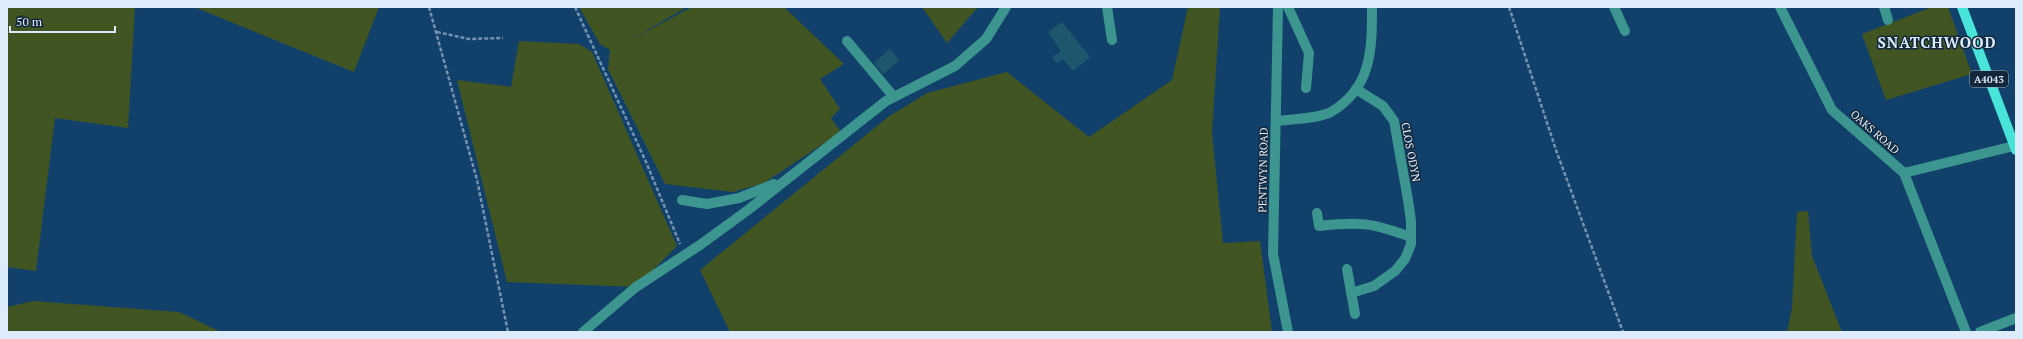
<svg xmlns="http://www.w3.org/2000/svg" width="2023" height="339" viewBox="0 0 2023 339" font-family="'PT Serif',serif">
	<rect width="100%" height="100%" fill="#11416a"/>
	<!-- green -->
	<g fill="#415523">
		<polygon points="7,7 135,7 128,128 55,118 36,271 7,267"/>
		<polygon points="194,7 379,7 354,72"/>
		<polygon points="579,7 687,7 632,39 692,7 784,7 844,64 820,79 840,109 831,118 841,132 764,183 733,192 665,184 608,69 610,50 600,44"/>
		<polygon points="922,7 978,7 947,43"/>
		<polygon points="1188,7 1220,7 1212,133 1223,243 1260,241 1272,332 730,332 700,270 888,117 927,93 1007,72 1089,137 1172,80"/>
		<polygon points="1932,7 1948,7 1972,74 1886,100 1862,34"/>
		<polygon points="519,41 579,44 592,52 677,246 636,287 507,282 457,80 511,87"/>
		<polygon points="1808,211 1812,256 1842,332 1787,332 1792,308 1797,212"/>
		<polygon points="33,301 179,312 221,332 7,332 7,307"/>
	</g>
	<!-- building -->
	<g fill="#1e576d">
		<polygon points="1062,22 1090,57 1073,71 1063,59 1056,63 1052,58 1061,51 1048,32"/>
		<polygon points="890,49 899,60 883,74 874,63"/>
	</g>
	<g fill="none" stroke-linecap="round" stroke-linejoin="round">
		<!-- path -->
		<g stroke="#7393b0" stroke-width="2.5" stroke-dasharray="4 2" stroke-linecap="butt">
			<polyline points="429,7 477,180 508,332"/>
			<polyline points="575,7 646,162 680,244"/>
			<polyline points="1509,7 1556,150 1623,332"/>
			<polyline points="437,32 469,39 503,38"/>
		</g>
		<!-- minor -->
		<g stroke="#3c958e" stroke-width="10">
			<polyline points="1107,7 1112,40"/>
			<polyline points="1278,7 1273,254 1288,332"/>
			<polyline points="1288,7 1309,53 1306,88"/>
			<polyline points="1614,7 1625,31"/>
			<polyline points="1780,7 1832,110 1904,173 2014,146"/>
			<polyline points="1884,7 1888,20"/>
			<polyline points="847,41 894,97"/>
			<path d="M 1276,121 C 1291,119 1317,119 1331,112 C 1372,88 1372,49 1372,7"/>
			<polyline points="1904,173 1966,332"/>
			<polyline points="682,200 707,204 739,198 774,184"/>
			<path d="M 1317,213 L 1319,226 C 1360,221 1372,223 1411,237"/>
			<polyline points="1347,269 1355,314"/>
			<polyline points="1351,293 1374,286 1395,271 1405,259 1411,244 1411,221 1408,200 1394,121 1383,106 1356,89"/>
			<polyline points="583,332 636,287 700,245 748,210 886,101 955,66 986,39 1006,7"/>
			<polyline points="1980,332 2016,318"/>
		</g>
		<!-- major -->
		<polyline stroke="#48e4d9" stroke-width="10" points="1962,7 2016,150"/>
	</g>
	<g text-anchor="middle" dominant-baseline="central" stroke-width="3" stroke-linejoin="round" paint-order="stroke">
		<!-- shield labels -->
		<rect fill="#14273a" stroke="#a1b1c1" stroke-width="1" x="1970" y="71" width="38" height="16" rx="3"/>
		<g font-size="10" font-weight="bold" fill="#ddecfb">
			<text x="1989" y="79">A4043</text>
		</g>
		<!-- street labels -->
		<g font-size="11" fill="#ddecfb" stroke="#14273a">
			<text transform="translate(1875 132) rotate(41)">OAKS ROAD</text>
			<text transform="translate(1411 152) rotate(79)">CLOS ODYN</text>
			<text transform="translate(1263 170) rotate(-89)">PENTWYN ROAD</text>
		</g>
		<!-- district labels -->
		<g font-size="15" font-weight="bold" letter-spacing="1" fill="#ddecfb" stroke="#14273a">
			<text x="1937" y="42">SNATCHWOOD</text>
		</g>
	</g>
	<!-- border -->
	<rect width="2023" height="339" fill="none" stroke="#ddecfb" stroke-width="16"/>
	<!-- scale -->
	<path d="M10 26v6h105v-6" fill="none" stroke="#ddecfb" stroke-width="2"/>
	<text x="16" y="26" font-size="12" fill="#ddecfb" stroke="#14273a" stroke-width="3" paint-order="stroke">50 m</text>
</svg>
